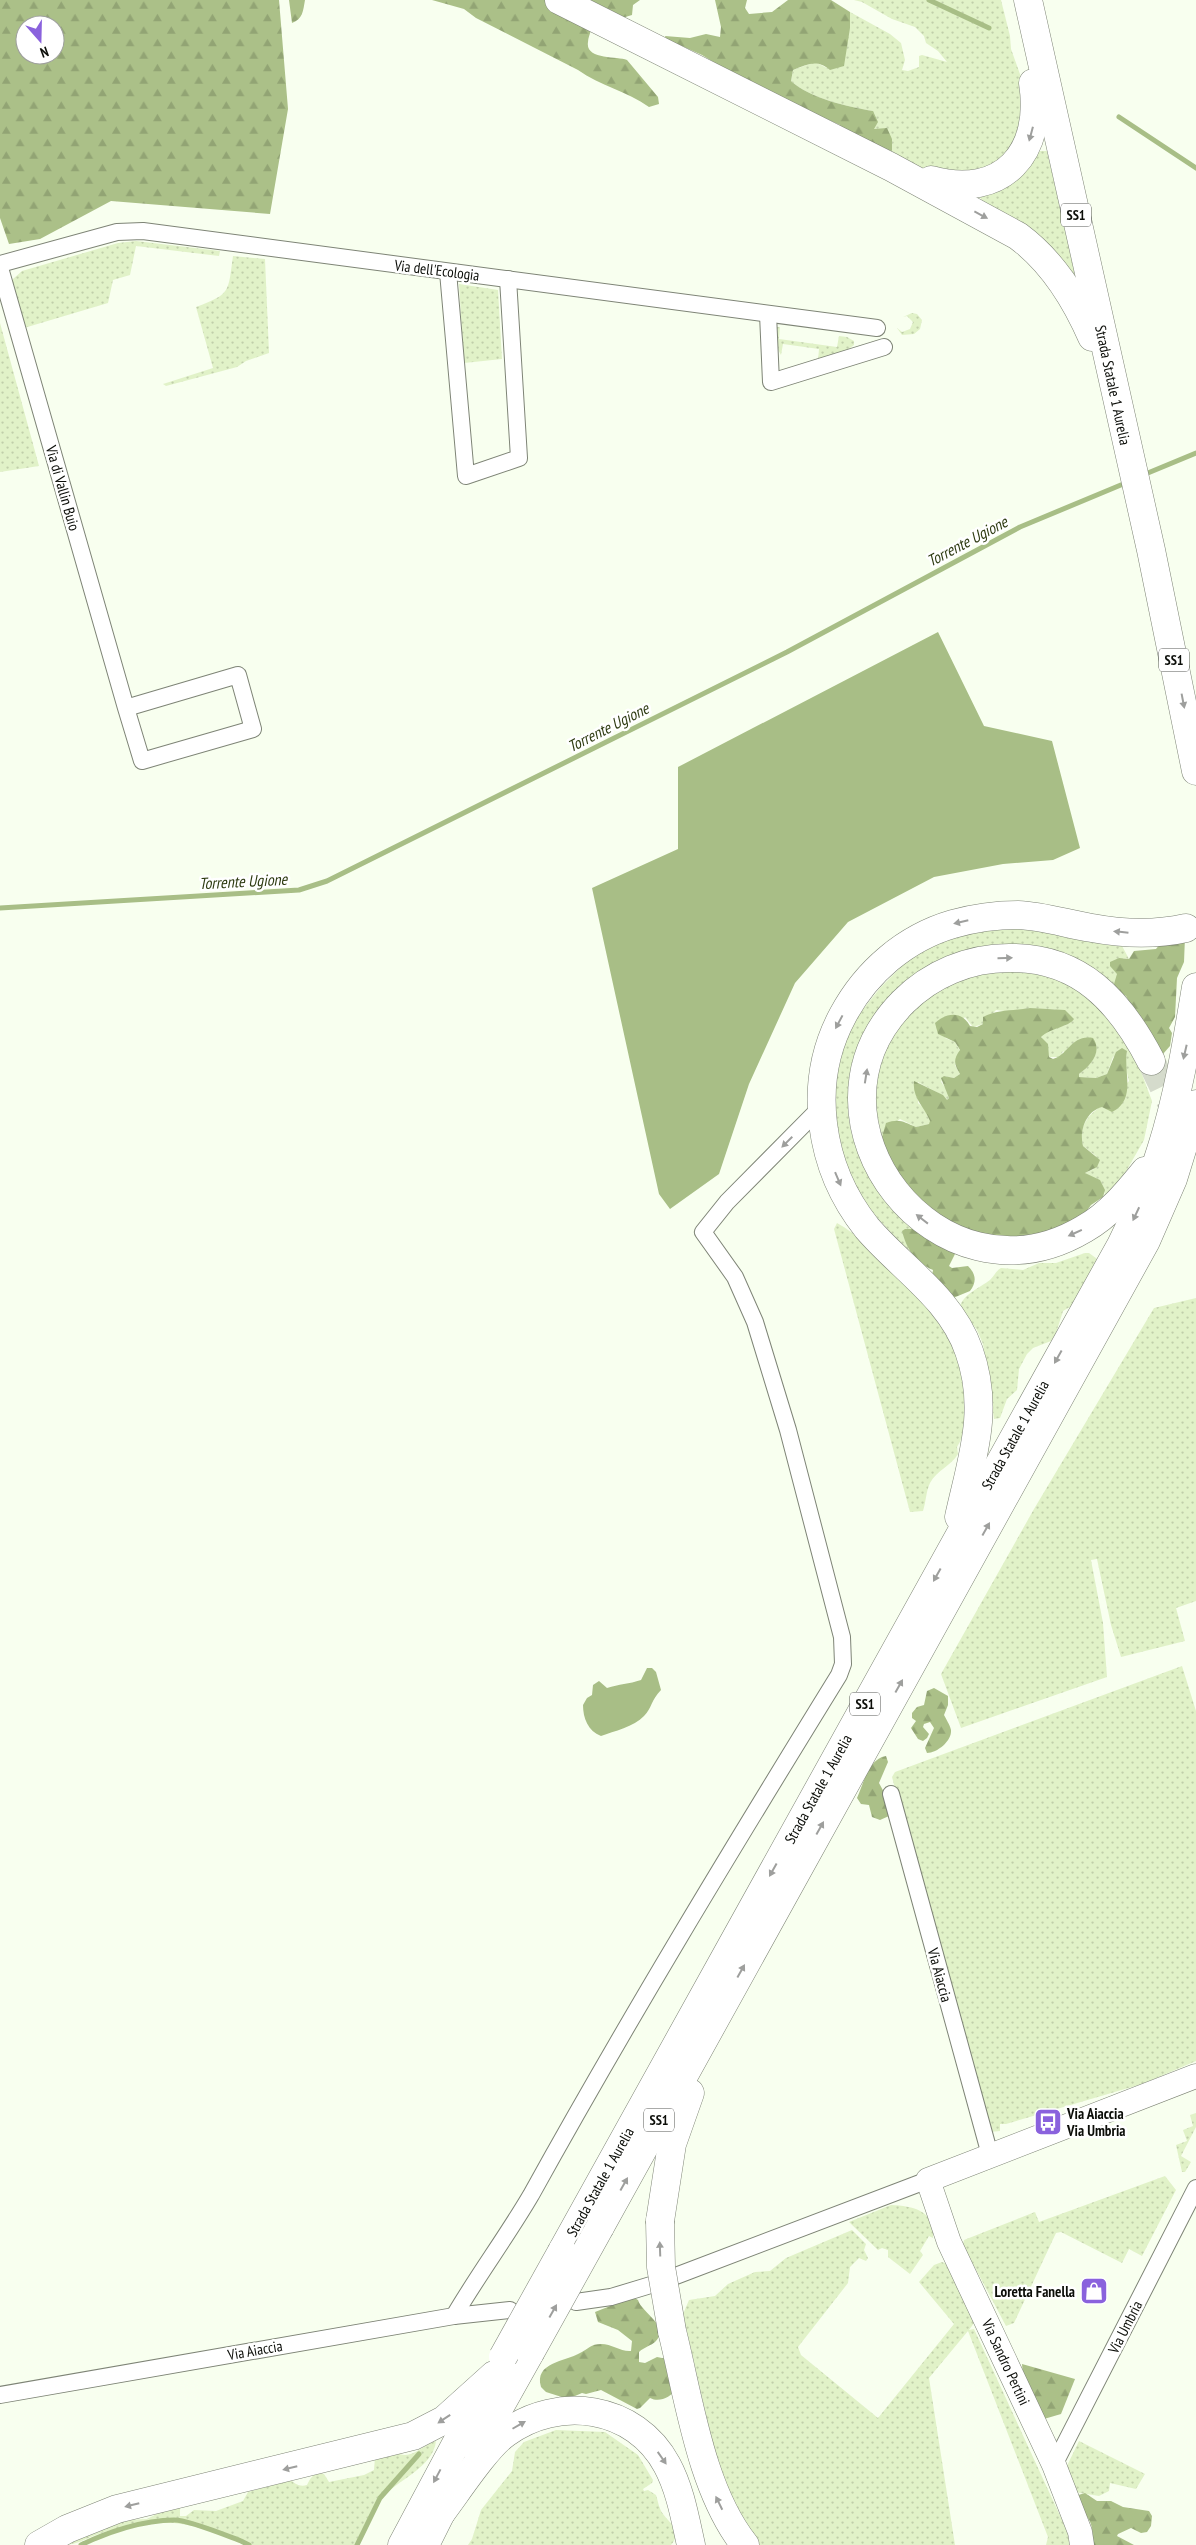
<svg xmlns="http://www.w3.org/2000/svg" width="1196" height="2545" viewBox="0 0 1196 2545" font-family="'PT Sans Narrow',sans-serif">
	<defs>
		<pattern id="green-dots" width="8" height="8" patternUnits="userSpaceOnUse" patternTransform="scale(1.25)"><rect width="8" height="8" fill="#e1f2c8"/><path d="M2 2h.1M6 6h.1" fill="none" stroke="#c0ceaa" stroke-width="1.8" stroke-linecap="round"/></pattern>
		<pattern id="forest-firs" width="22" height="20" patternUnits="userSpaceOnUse" patternTransform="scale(1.25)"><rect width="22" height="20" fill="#abc088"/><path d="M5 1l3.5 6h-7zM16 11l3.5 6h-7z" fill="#92a474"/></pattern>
	</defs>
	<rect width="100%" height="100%" fill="#f8ffef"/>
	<!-- green -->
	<g fill="url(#green-dots)">
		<path d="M 854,0 L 1001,0 L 1010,36 L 1011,49 L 1021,77 L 1019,146 L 980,173 L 938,176 L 899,159 L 892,151 L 892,139 L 874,129 L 873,111 C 849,107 809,98 791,81 L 793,70 L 815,62 L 827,68 L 850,28 L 850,12 L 890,34 L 901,43 L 905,60 L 902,70 L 908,71 L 919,67 L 919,56 L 922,55 L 947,62 L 938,51 L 926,43 L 924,36 L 915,27 L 892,19 L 862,2 Z"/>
		<polygon points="1040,151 1047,151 1077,280 985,206 980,197 986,190 1021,172"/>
		<polygon points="136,241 220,251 219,256 136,246 130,275 113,280 108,303 24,328 12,288 13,279 22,271 118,243"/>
		<path d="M 233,256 L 265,259 L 269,353 L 246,361 L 237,367 L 166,386 L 163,384 L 213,368 L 196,307 C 231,294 228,292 233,256 Z"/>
		<polygon points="459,284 498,290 502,359 464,363"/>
		<polygon points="912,313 917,314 922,320 920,329 914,334 902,335 897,328 902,332 910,329 913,322 907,316 903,317"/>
		<polygon points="0,323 39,466 0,472"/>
		<polygon points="775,327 780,327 779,339 837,347 839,336 847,337 854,341 854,345 846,351 818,360 819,349 783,344 781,355 776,346"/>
		<path d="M 997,929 L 1042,929 L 1121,944 L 1129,959 L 1123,958 L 1115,987 L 1049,952 L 887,1003 C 859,1037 840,1090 852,1135 C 856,1148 864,1161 870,1173 C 877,1185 884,1203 895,1211 C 903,1218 914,1224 924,1229 L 903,1231 L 910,1253 L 872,1212 L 854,1185 L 843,1160 L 833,1116 L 832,1088 L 845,1039 L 860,1013 L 881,987 L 908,960 L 958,933 Z"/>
		<path d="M 1011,966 L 1070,981 L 1128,1037 L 1152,1101 L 1144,1140 L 1116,1189 L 1103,1197 L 1105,1193 L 1085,1173 L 1094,1169 L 1096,1156 L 1083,1146 C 1078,1128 1087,1115 1102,1106 C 1112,1101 1121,1089 1129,1081 L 1125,1065 L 1127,1051 L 1113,1057 L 1107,1074 L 1096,1078 L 1079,1077 L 1079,1074 L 1085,1069 L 1063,1051 L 1060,1057 L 1049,1057 L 1041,1036 L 1049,1029 L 1067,1025 L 1055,1009 L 1041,1010 L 1030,1008 L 1013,1012 L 996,1010 L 983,1024 L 973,1027 L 965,1017 L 945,1038 L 955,1042 L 960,1051 L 955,1065 L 960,1074 L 954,1078 L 944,1076 L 941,1082 L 948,1091 L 949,1098 L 947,1101 C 941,1092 927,1088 918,1082 L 918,1103 L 926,1110 L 931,1121 L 929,1124 L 916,1127 L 900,1119 L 885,1130 L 882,1137 L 872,1093 L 878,1059 L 914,1006 L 945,984 Z"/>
		<path d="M 837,1223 C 858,1234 872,1252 888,1269 C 902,1283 919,1297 931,1313 C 959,1348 983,1406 957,1447 L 958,1454 C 951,1466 937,1470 930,1483 C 926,1491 926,1502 923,1511 L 910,1512 L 834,1229 Z"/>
		<path d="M 1085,1253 L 1089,1253 L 1100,1261 L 1075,1304 L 1063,1311 L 1056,1333 L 1051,1341 L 1033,1348 L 1027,1354 L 1019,1369 L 1017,1390 L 1007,1399 L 1000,1418 L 994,1419 L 983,1344 L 977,1330 L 960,1307 C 962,1295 981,1287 990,1280 C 994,1276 996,1271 1001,1268 L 1023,1270 L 1039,1263 L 1056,1263 Z"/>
		<polygon points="1196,1298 1196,1601 1176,1608 1185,1641 1121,1657 1111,1625 1097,1559 1091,1560 1103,1623 1107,1677 961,1728 941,1674 1034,1509 1154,1308"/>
		<polygon points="1182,1666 1196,1711 1196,2061 1142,2084 1006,2124 1000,2124 1000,2131 990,2132 984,2121 892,1777 895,1772"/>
		<polygon points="1196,2113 1196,2127 1181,2156 1191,2162 1185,2172 1182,2172 1176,2145 1187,2141 1183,2130 1193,2126 1190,2115"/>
		<polygon points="1165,2176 1176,2190 1142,2256 1129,2249 1122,2263 1061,2232 1056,2233 1014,2323 1006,2326 963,2245 964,2240 1035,2212 1039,2222"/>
		<path d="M 891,2205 C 913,2206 935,2210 933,2238 L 929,2236 L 920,2251 L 923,2255 L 910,2274 L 888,2257 L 888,2250 L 882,2248 L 878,2250 L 849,2222 Z"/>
		<polygon points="852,2230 866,2244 864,2250 868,2258 866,2261 859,2258 850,2267 848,2283 798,2347 801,2355 878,2418 954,2324 919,2282 934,2265 942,2262 949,2265 974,2323 969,2330 974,2329 1068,2533 1070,2545 1046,2545 1048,2537 968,2331 929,2378 955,2545 756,2545 721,2480 683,2314 689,2300 715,2296 728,2284 755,2272 770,2271 786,2258"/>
		<path d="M 556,2430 L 605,2432 L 638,2455 L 653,2480 L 652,2483 L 643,2489 L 644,2491 L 648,2490 L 656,2495 C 658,2501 659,2509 663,2514 C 671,2525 683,2530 671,2545 L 468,2545 L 472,2539 L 481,2510 L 512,2471 L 515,2452 L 524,2442 Z"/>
		<path d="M 436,2441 C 433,2470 392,2481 377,2504 C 368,2516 366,2532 356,2545 L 250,2545 C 239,2538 227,2535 214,2532 C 171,2518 147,2521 104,2532 C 90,2536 78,2545 64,2545 L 125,2520 L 147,2519 L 170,2507 L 180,2508 L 180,2516 L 186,2516 L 194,2510 L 216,2511 L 243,2501 L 248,2492 L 270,2486 L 274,2481 L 290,2479 C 294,2484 300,2487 307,2485 C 311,2477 314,2472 324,2474 L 329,2482 L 364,2475 L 374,2470 L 375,2457 L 393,2450 C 409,2463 419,2447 436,2441 Z"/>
		<polygon points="1079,2441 1145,2474 1136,2489 1110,2483 1109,2491 1099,2496 1074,2492 1064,2472"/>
	</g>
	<!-- forest -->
	<g fill="url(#forest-firs)" fill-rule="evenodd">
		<path d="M 0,0 L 279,0 L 288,109 L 270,214 L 111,201 L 40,239 L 9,244 L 0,218 ZM 25,25 L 55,25 L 55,55 L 25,55 Z"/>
		<path d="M 289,0 L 305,0 C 303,11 303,19 292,23 Z"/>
		<path d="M 432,0 L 554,0 L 591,30 C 590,34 588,38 588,42 C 585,60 617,56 627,60 L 658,97 L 659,104 L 649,107 C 627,91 600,86 578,70 L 476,18 L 464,9 Z"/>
		<polygon points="574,0 640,0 633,5 632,15 622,18"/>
		<path d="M 715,0 L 747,0 L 745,8 L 749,14 L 772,12 L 788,0 L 831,0 L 850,12 L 850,28 L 844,66 L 830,70 C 817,59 808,64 793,70 L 791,81 C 809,98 849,107 873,111 L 878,122 L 874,129 L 887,128 L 892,139 L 892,151 L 874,147 L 842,132 L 840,125 L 753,86 L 702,55 L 666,39 L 665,36 L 690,38 L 706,34 L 720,37 L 721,27 Z"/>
		<polygon points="1185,937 1184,962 1177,978 1175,1017 1169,1028 1172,1033 1170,1046 1163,1054 1153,1044 1126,996 1116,990 1114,984 1117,974 1110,966 1110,962 1119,958 1129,959 1134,951 1156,949 1160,944"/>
		<path d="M 1030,1008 L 1065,1010 L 1074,1019 C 1069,1027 1050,1028 1041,1037 L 1048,1044 L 1049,1057 L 1053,1059 C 1068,1055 1072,1034 1093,1038 C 1103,1052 1090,1066 1079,1074 L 1079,1077 L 1096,1078 L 1107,1074 L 1116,1052 L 1122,1048 L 1127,1051 C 1123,1072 1137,1099 1112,1112 L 1102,1107 C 1086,1111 1079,1131 1083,1146 L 1100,1160 L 1097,1167 L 1085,1173 L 1100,1180 L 1105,1190 L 1103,1197 L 1091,1205 L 1082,1217 L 1036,1239 L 991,1237 L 946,1225 L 890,1168 L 882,1137 L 886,1123 C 899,1118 904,1122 916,1127 L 929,1124 L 930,1121 C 924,1106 912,1098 914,1081 L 943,1095 L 947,1100 L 949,1098 L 941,1078 L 944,1076 L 954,1078 L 960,1074 C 954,1064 953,1060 960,1050 L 955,1042 L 938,1034 L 935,1023 C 947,1012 962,1011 970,1026 L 977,1027 L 983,1024 L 983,1017 C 998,1009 1014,1011 1030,1008 Z"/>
		<path d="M 905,1229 L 924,1229 L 957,1250 L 949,1266 L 952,1268 L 968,1266 C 976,1274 977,1282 970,1291 L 953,1298 L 932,1276 L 933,1270 C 915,1262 907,1250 902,1231 Z"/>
		<path d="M 934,1688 L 948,1696 L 948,1705 L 944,1715 C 946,1719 950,1725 951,1730 C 952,1741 937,1753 927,1753 L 925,1748 L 934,1728 L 930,1722 L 924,1724 L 923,1727 L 929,1734 L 927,1738 L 923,1741 L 918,1739 L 911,1728 L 916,1721 L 912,1718 L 912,1713 L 917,1707 L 924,1705 L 927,1691 Z"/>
		<path d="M 886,1756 L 888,1762 L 879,1783 L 886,1796 L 889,1816 L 880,1820 L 872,1817 L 869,1805 L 861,1804 L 857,1798 C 864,1783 868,1759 886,1756 Z"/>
		<path d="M 633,2297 L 638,2300 C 642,2313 670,2326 656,2341 C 651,2346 644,2347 639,2352 L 639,2362 L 645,2363 L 657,2357 L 667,2359 L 677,2389 C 670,2397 660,2403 650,2398 L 640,2408 L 637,2409 L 601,2390 L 586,2394 L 582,2393 L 568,2399 L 546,2392 L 541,2387 C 534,2362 565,2362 580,2353 C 588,2349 591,2344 601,2344 C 612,2344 621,2352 631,2351 L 632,2341 L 618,2330 L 598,2322 L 595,2312 Z"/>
		<polygon points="1022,2364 1075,2379 1061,2414 1044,2419 1023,2375"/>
		<path d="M 1085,2493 L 1097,2501 L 1111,2501 L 1123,2507 L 1149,2511 L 1152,2516 L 1151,2526 L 1147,2532 L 1141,2533 L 1131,2528 L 1118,2534 L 1117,2536 L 1134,2545 L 1091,2545 C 1094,2531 1093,2518 1079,2511 L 1075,2496 Z"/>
	</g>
	<!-- water -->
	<g fill="#a8be86">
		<polygon points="938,632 984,726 1052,741 1080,848 1053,860 1003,864 934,877 848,922 795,983 749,1084 719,1174 670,1209 659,1194 592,888 678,849 678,767"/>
		<path d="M 647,1668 L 652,1668 L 656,1672 L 661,1690 C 651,1700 652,1708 644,1716 C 634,1727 614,1731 601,1736 C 588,1731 583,1718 583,1705 L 587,1698 L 592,1695 L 593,1685 L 599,1681 L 607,1688 C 619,1684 629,1684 641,1680 Z"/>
	</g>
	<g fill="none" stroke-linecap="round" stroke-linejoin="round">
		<!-- stream -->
		<g stroke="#a8be86" stroke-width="5">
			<polyline points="929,0 989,28"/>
			<polyline points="1119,117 1196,168"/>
			<polyline points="1143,475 1196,453"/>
			<polyline points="0,908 299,890 327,881 787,652 1020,527 1128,482"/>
			<path d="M 81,2545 C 107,2532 144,2520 174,2520 C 189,2520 225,2535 241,2541 L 249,2545"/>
			<polyline points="357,2545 380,2498 419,2454"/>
		</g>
		<!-- highway-tunnel -->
		<polyline stroke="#d5dbcc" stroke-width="28" stroke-dasharray="28 14" stroke-linecap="butt" points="1151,1061 1196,1154"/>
		<!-- street casing -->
		<g stroke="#7e8476" stroke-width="18">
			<g id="street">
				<polyline points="0,264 117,232 143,231 877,328"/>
				<polyline points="0,268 126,708 142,761 253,729 238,675 126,708"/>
				<polyline points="448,272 466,476 519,458 508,279"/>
				<polyline points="768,314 771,382 884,347"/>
				<polyline points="891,1794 990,2155"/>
				<polyline points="673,2277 928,2180"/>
				<polyline points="576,2302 611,2297 654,2284"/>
				<path d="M 454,2316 C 478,2275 507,2236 531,2195 C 629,2018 733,1847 839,1675 L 843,1664 L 842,1637 L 788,1430 L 755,1322 L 735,1277 L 703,1232 L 727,1202 L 821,1107"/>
				<polyline points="0,2395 454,2316 510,2310"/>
				<polyline points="1054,2465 1196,2188"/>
			</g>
		</g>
		<!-- secondary casing -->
		<g stroke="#7e8476" stroke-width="25">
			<polyline id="secondary" points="1082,2545 1080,2532 1054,2465 949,2242 928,2180 1196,2076"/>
		</g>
		<!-- highway casing -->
		<g stroke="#7e8476" stroke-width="29">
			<g id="highway">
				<path d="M 559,0 L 891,167 L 1018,236 C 1053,262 1075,298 1092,337"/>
				<polyline points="1028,0 1151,550 1196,771"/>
				<path d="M 931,180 C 1003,200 1044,152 1033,83"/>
				<path d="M 1145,1171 C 1127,1193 1109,1215 1084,1229 C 939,1315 787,1120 903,1002 C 931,974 969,958 1009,958 C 1080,957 1120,1001 1151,1061"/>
				<path d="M 959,1517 C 972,1458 990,1410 969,1351 C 951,1298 901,1268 867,1228 C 819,1168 806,1083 843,1015 C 866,972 905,938 953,924 C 974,918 996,915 1018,915 C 1043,916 1067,924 1092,928 C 1124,934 1155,935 1186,928"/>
				<polyline points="660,2221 672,2144 690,2093"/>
				<polyline points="600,2227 1146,1241 1173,1179 1196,1104"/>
				<path d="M 562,2251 L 1121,1245 C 1136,1214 1151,1183 1161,1150 C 1178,1097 1187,1042 1196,987"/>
				<path d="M 672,2331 C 689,2399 701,2490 745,2545"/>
				<polyline points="476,2449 530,2353"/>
				<path d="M 441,2513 C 457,2492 486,2447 506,2433 C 558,2395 635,2405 667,2465 C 680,2489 685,2518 691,2545"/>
				<polyline points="39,2545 67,2529 117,2509 413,2436 444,2420 494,2375"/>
				<polyline points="402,2545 482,2395"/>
				<polyline points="425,2545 449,2497"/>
			</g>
		</g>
		<!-- street -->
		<use href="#street" stroke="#fff" stroke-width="16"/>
		<!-- secondary -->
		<use href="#secondary" stroke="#fff" stroke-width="24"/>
		<!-- highway -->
		<use href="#highway" stroke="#fff" stroke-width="28"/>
		<!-- highway-bridge casing -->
		<g stroke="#7e8476" stroke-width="29" stroke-linecap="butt">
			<g id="highway-bridge">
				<polyline points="660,2221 661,2267 672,2331"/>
				<polyline points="530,2353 600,2227"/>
				<polyline points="503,2357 562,2251"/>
			</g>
		</g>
		<!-- highway-bridge -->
		<use href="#highway-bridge" stroke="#fff" stroke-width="28"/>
	</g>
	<!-- one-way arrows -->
	<defs><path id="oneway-solid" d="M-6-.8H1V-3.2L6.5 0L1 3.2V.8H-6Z" transform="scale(1.25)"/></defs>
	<g fill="#9e9f9d">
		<use href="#oneway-solid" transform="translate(1031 134) rotate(105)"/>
		<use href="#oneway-solid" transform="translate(981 215) rotate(28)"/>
		<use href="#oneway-solid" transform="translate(1183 701) rotate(79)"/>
		<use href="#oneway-solid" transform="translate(961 922) rotate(167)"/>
		<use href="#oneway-solid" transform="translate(1121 932) rotate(-174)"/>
		<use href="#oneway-solid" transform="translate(1005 958) rotate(-2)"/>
		<use href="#oneway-solid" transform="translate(839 1022) rotate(118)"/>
		<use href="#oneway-solid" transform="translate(1185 1052) rotate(103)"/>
		<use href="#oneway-solid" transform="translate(866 1076) rotate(-81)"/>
		<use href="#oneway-solid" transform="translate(787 1142) rotate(135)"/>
		<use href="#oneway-solid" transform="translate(838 1179) rotate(67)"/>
		<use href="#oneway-solid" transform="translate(1136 1214) rotate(115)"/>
		<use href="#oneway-solid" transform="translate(922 1219) rotate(-142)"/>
		<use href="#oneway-solid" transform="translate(1075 1233) rotate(156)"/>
		<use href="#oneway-solid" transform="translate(1058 1357) rotate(119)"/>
		<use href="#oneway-solid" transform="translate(986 1529) rotate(-61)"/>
		<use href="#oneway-solid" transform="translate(937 1575) rotate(119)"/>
		<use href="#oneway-solid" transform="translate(899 1686) rotate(-61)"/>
		<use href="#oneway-solid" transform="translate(820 1828) rotate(-61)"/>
		<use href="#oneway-solid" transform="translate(773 1870) rotate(119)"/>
		<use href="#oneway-solid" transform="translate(741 1971) rotate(-61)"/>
		<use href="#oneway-solid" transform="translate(624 2184) rotate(-61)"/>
		<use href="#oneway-solid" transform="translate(660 2249) rotate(-92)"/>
		<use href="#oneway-solid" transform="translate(553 2311) rotate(-61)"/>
		<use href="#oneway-solid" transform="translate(444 2419) rotate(146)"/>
		<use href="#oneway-solid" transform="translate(519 2425) rotate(-30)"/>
		<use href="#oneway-solid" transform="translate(662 2458) rotate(55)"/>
		<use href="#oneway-solid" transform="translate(290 2468) rotate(166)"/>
		<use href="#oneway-solid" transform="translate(437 2476) rotate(118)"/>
		<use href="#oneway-solid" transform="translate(719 2503) rotate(-116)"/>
		<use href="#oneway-solid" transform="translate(132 2505) rotate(166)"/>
	</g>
	<!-- icons -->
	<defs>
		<g id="bus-square" transform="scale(1.4375)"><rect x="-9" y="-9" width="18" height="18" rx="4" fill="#8a62dd" stroke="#fff"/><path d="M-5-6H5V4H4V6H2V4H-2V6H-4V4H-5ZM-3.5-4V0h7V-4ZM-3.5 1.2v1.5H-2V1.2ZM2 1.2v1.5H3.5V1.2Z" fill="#fff"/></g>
		<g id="shop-square" transform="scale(1.4375)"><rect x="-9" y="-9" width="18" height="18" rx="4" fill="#8a62dd" stroke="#fff"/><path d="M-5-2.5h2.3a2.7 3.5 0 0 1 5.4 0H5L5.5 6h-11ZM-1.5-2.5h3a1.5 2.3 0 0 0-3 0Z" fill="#fff"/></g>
	</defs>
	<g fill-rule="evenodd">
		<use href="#bus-square" x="1048" y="2122"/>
		<use href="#shop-square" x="1094" y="2291"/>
	</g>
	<g text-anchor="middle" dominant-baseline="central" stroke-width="5" stroke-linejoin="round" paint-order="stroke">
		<!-- shield labels -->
		<g fill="#fff" stroke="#555653" stroke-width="1">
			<rect x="1061" y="203.5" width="30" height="23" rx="4"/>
			<rect x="1159" y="648.5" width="30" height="23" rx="4"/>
			<rect x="850" y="1692.5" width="30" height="23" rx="4"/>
			<rect x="644" y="2108.5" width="30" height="23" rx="4"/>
		</g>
		<g font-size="14" font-weight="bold" fill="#0c0e09">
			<text x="1076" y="215">SS1</text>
			<text x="1174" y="660">SS1</text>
			<text x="865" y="1704">SS1</text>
			<text x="659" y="2120">SS1</text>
		</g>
		<!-- street labels -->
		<g font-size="15" fill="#0c0e09" stroke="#fff">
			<text transform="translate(437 270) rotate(7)">Via dell'Ecologia</text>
			<text transform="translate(1113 385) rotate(78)">Strada Statale 1 Aurelia</text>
			<text transform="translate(63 488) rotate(74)">Via di Vallin Buio</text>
			<text transform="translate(1015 1435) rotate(-61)">Strada Statale 1 Aurelia</text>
			<text transform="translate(818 1789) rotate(-61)">Strada Statale 1 Aurelia</text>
			<text transform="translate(940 1975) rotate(75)">Via Aiaccia</text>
			<text transform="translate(600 2182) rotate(-61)">Strada Statale 1 Aurelia</text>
			<text transform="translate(1125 2327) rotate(-63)">Via Umbria</text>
			<text transform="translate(255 2350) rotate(-10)">Via Aiaccia</text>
			<text transform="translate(1006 2362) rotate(65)">Via Sandro Pertini</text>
		</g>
		<!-- poi labels -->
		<g font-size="15" font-weight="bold" fill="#0c0e09" stroke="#fff" text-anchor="start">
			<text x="1067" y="2113">Via Aiaccia<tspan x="1067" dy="17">Via Umbria</tspan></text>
			<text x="1075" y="2291" text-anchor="end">Loretta Fanella</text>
		</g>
		<!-- water labels -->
		<g font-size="16" font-style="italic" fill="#2e3b12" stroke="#fff">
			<text transform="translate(967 541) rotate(-28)">Torrente Ugione</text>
			<text transform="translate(608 727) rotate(-27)">Torrente Ugione</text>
			<text transform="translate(243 881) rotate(-3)">Torrente Ugione</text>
		</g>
	</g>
	<!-- north arrow -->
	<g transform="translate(40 40) rotate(160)"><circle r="24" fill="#ffffff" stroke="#9e9f9d"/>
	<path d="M0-4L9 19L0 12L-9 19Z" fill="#8a62dd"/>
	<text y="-8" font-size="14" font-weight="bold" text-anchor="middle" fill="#0c0e09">N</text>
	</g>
</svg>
